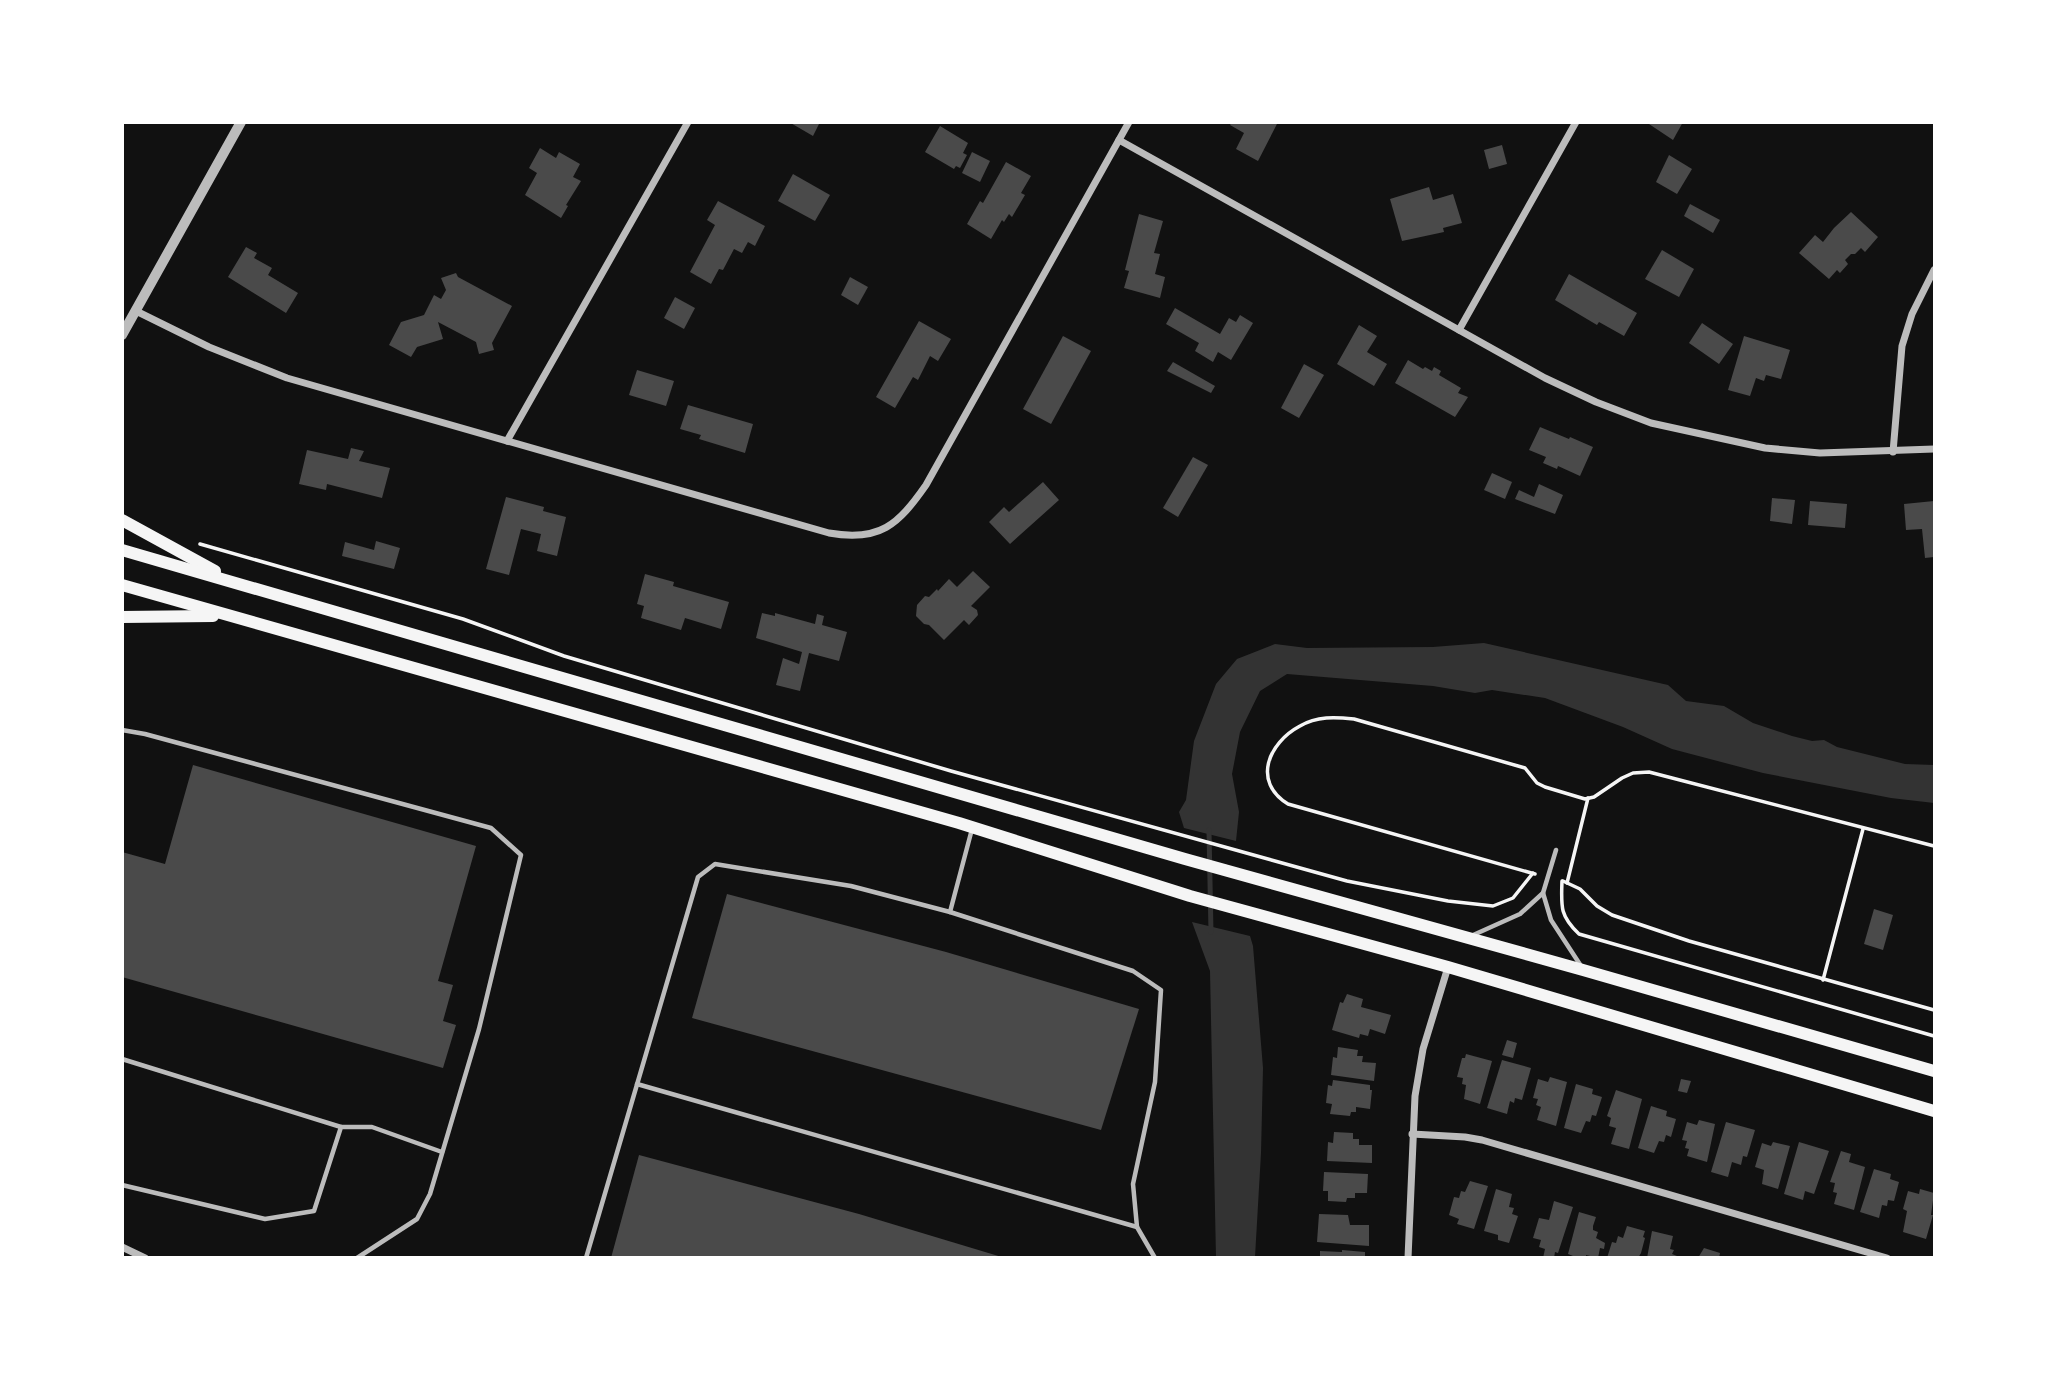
<svg xmlns="http://www.w3.org/2000/svg" width="2057" height="1380" viewBox="0 0 2057 1380" font-family="'Crimson Pro',serif">
	<rect width="100%" height="100%" fill="#111"/>
	<!-- water -->
	<g fill="#333">
		<polygon points="1484,643 1668,685 1686,701 1724,706 1753,723 1792,736 1812,741 1824,740 1837,747 1905,764 1934,765 1934,803 1891,798 1763,773 1672,749 1623,727 1545,698 1492,690 1475,693 1433,686 1287,674 1260,691 1240,732 1232,774 1239,812 1236,841 1184,828 1179,812 1186,800 1194,741 1216,684 1237,659 1275,644 1307,648 1433,647"/>
		<polygon points="1192,922 1250,936 1253,946 1263,1068 1261,1153 1255,1257 1216,1257 1210,971"/>
	</g>
	<g fill="none" stroke-linecap="round" stroke-linejoin="round">
		<!-- stream -->
		<polyline stroke="#333" stroke-width="5" points="1209,830 1211,932"/>
	</g>
	<!-- building -->
	<g fill="#4a4a4a">
		<polygon points="789,122 820,122 813,136"/>
		<polygon points="1232,122 1278,122 1258,161 1236,149 1244,133 1230,125"/>
		<polygon points="1646,122 1683,122 1673,140"/>
		<polygon points="940,126 968,143 963,153 967,155 960,168 956,166 954,169 925,152"/>
		<polygon points="1502,145 1507,164 1489,169 1484,150"/>
		<polygon points="540,148 556,158 559,152 580,164 573,177 581,181 566,205 568,206 561,218 525,195 537,173 529,168"/>
		<polygon points="972,152 990,161 980,182 962,173"/>
		<polygon points="1669,155 1692,169 1677,194 1656,182"/>
		<polygon points="1006,162 1031,176 1021,193 1025,195 1012,217 1009,214 1004,222 1002,220 991,239 967,224 980,201 983,203"/>
		<polygon points="793,174 830,195 815,221 778,201"/>
		<polygon points="1429,187 1433,200 1453,194 1462,223 1443,228 1444,232 1402,241 1390,199"/>
		<polygon points="718,201 765,226 755,246 748,242 742,253 734,249 723,270 719,269 711,284 690,272 715,225 707,220"/>
		<polygon points="1690,204 1720,220 1713,233 1684,216"/>
		<polygon points="1851,212 1878,237 1865,252 1861,248 1855,254 1851,254 1845,260 1848,264 1840,273 1837,270 1829,279 1799,253 1815,235 1823,242 1834,228"/>
		<polygon points="1139,214 1163,221 1154,253 1160,254 1155,274 1165,277 1160,298 1124,288 1129,271 1125,270"/>
		<polygon points="246,247 257,253 254,258 272,268 268,275 298,293 286,313 228,277"/>
		<polygon points="1662,250 1694,269 1679,297 1645,279"/>
		<polygon points="456,273 458,277 512,306 492,343 494,350 479,354 476,342 438,322 443,339 417,347 411,357 389,345 401,322 424,315 434,295 441,299 446,290 441,278"/>
		<polygon points="1569,274 1637,313 1624,336 1599,322 1597,325 1555,300"/>
		<polygon points="850,277 868,287 858,305 841,295"/>
		<polygon points="675,297 695,308 684,329 664,318"/>
		<polygon points="1175,308 1220,334 1229,318 1236,322 1240,315 1253,323 1231,360 1218,352 1213,362 1195,351 1199,343 1166,324"/>
		<polygon points="919,321 951,339 938,361 930,356 918,380 913,377 895,408 876,397"/>
		<polygon points="1702,323 1733,344 1719,364 1689,343"/>
		<polygon points="1359,325 1377,336 1367,352 1387,364 1374,386 1337,364"/>
		<polygon points="1063,336 1091,351 1051,424 1023,409"/>
		<polygon points="1744,336 1790,350 1781,379 1766,375 1764,381 1756,378 1750,396 1728,390"/>
		<polygon points="1408,360 1423,369 1425,367 1432,371 1434,367 1441,371 1439,375 1461,388 1458,393 1468,397 1455,417 1395,383"/>
		<polygon points="1173,362 1215,386 1211,393 1167,371"/>
		<polygon points="1304,364 1324,375 1299,418 1281,408"/>
		<polygon points="637,370 674,381 666,406 629,395"/>
		<polygon points="688,405 753,424 745,453 699,439 701,435 680,429"/>
		<polygon points="1540,427 1569,439 1570,437 1593,447 1580,476 1558,466 1557,469 1543,463 1546,457 1529,450"/>
		<polygon points="351,448 364,451 359,461 390,468 382,498 327,484 326,490 299,484 307,450 348,459"/>
		<polygon points="1193,457 1208,465 1178,517 1163,508"/>
		<polygon points="1492,473 1512,482 1505,499 1484,490"/>
		<polygon points="1043,482 1059,500 1010,544 989,522 1004,507 1009,512"/>
		<polygon points="1539,484 1563,495 1555,514 1515,499 1519,490 1534,497"/>
		<polygon points="506,497 544,507 543,511 566,517 557,556 537,551 541,534 521,529 509,575 486,569"/>
		<polygon points="1772,498 1795,500 1792,524 1770,521"/>
		<polygon points="1810,501 1847,504 1845,528 1808,525"/>
		<polygon points="1934,501 1934,557 1925,558 1922,529 1906,530 1904,504"/>
		<polygon points="376,541 400,548 394,569 342,556 345,542 374,550"/>
		<polygon points="973,571 990,587 971,606 977,610 978,615 969,625 964,620 944,640 929,625 924,624 916,616 917,605 925,596 929,597 937,589 938,591 949,579 957,587"/>
		<polygon points="645,574 674,582 673,586 729,602 721,629 685,618 681,630 641,618 644,606 637,604"/>
		<polygon points="762,613 775,616 775,613 815,624 817,614 824,616 822,625 847,632 839,661 809,653 800,691 776,685 783,658 799,664 802,652 756,638"/>
		<polygon points="193,765 476,846 438,981 453,985 443,1021 456,1025 443,1068 122,977 122,852 165,864"/>
		<polygon points="727,894 946,952 1139,1009 1101,1130 692,1018"/>
		<polygon points="1874,909 1893,915 1883,950 1864,944"/>
		<polygon points="1347,994 1363,999 1361,1007 1391,1015 1385,1034 1370,1029 1368,1036 1360,1034 1359,1038 1332,1030 1340,1002 1343,1003"/>
		<polygon points="1507,1040 1517,1043 1513,1058 1502,1055"/>
		<polygon points="1338,1047 1358,1050 1357,1056 1363,1056 1362,1062 1376,1063 1374,1081 1331,1075 1333,1057 1337,1058"/>
		<polygon points="1466,1054 1492,1061 1480,1104 1464,1099 1466,1085 1462,1084 1463,1078 1457,1077 1462,1058 1465,1058"/>
		<polygon points="1502,1060 1531,1068 1522,1100 1515,1098 1514,1103 1510,1101 1507,1114 1487,1108"/>
		<polygon points="1550,1077 1567,1082 1556,1126 1537,1120 1541,1107 1536,1105 1538,1099 1533,1098 1538,1079 1548,1082"/>
		<polygon points="1681,1079 1691,1081 1687,1093 1678,1091"/>
		<polygon points="1333,1080 1370,1085 1370,1090 1372,1090 1370,1109 1356,1107 1356,1112 1351,1112 1350,1116 1330,1114 1332,1104 1326,1103 1328,1085 1332,1086"/>
		<polygon points="1576,1084 1593,1089 1592,1094 1602,1097 1596,1116 1592,1115 1590,1122 1586,1121 1581,1133 1564,1128"/>
		<polygon points="1616,1090 1642,1099 1629,1149 1611,1144 1616,1128 1609,1126 1611,1118 1607,1116"/>
		<polygon points="1651,1106 1667,1111 1666,1116 1676,1119 1671,1137 1666,1135 1664,1142 1659,1141 1654,1153 1638,1148"/>
		<polygon points="1699,1120 1715,1124 1707,1162 1687,1156 1689,1149 1685,1148 1687,1141 1682,1140 1687,1122 1697,1125"/>
		<polygon points="1726,1122 1755,1130 1747,1157 1743,1156 1741,1165 1732,1162 1728,1177 1711,1172"/>
		<polygon points="1334,1132 1353,1133 1353,1139 1359,1139 1359,1145 1372,1145 1372,1163 1327,1161 1328,1142 1333,1143"/>
		<polygon points="1773,1142 1790,1146 1778,1189 1762,1184 1764,1170 1755,1167 1762,1143 1771,1146"/>
		<polygon points="1799,1142 1829,1151 1814,1194 1805,1191 1803,1200 1784,1194"/>
		<polygon points="1841,1151 1851,1154 1849,1162 1865,1167 1854,1210 1834,1204 1837,1193 1833,1192 1835,1183 1830,1182"/>
		<polygon points="639,1155 859,1214 1005,1258 611,1258"/>
		<polygon points="1874,1169 1891,1174 1890,1179 1899,1182 1894,1201 1888,1200 1887,1206 1882,1205 1879,1218 1860,1212"/>
		<polygon points="1324,1172 1368,1174 1367,1193 1355,1193 1355,1198 1347,1198 1346,1202 1328,1201 1328,1191 1323,1191"/>
		<polygon points="1470,1181 1488,1186 1474,1229 1457,1224 1459,1219 1449,1215 1454,1197 1459,1198 1461,1191 1465,1192"/>
		<polygon points="1496,1189 1512,1194 1509,1207 1514,1208 1512,1214 1518,1216 1509,1243 1498,1240 1498,1235 1484,1231"/>
		<polygon points="1920,1189 1934,1193 1931,1215 1933,1215 1926,1239 1903,1232 1907,1211 1903,1209 1908,1191 1919,1194"/>
		<polygon points="1554,1201 1573,1207 1558,1253 1555,1252 1554,1258 1543,1258 1545,1249 1539,1247 1541,1240 1533,1238 1539,1218 1549,1220"/>
		<polygon points="1579,1212 1596,1217 1593,1226 1593,1230 1598,1232 1596,1238 1605,1243 1604,1249 1600,1248 1598,1258 1586,1255 1586,1258 1578,1258 1568,1254"/>
		<polygon points="1319,1214 1348,1215 1350,1225 1369,1225 1369,1246 1317,1242"/>
		<polygon points="1627,1226 1645,1231 1643,1237 1645,1238 1641,1253 1638,1258 1607,1258 1612,1242 1616,1243 1618,1236 1623,1238"/>
		<polygon points="1652,1231 1673,1236 1670,1249 1674,1250 1672,1254 1682,1258 1647,1258"/>
		<polygon points="1704,1248 1720,1253 1719,1258 1698,1258"/>
		<polygon points="1342,1250 1365,1252 1365,1258 1320,1258 1320,1251 1342,1252"/>
	</g>
	<g fill="none" stroke-linecap="round" stroke-linejoin="round">
		<!-- path -->
		<g stroke="#f5f5f5" stroke-width="3.5">
			<polyline points="200,544 463,619 564,656 951,771 1347,881 1448,901 1493,906 1513,898 1533,873"/>
			<path d="M 1535,874 L 1288,804 C 1252,782 1268,743 1300,726 C 1317,716 1335,717 1354,719 L 1525,768 L 1537,783 L 1545,787 L 1585,799 L 1594,797 L 1622,778 L 1633,773 L 1649,772 L 1934,846"/>
			<path d="M 1562,881 C 1561,907 1560,916 1579,934 L 1934,1036"/>
			<polyline points="1563,881 1580,889 1597,906 1612,915 1689,941 1934,1010"/>
			<polyline points="1567,883 1588,798"/>
			<polyline points="1823,980 1863,829"/>
		</g>
		<!-- service -->
		<g stroke="#bcbcbc" stroke-width="4.5">
			<polyline points="122,730 145,734 491,828 521,855 479,1029 430,1194 417,1219 357,1258"/>
			<polyline points="1543,893 1551,920 1581,966"/>
			<polyline points="950,912 1133,971 1161,990 1155,1082 1133,1184 1137,1227 1155,1258"/>
			<polyline points="1471,936 1520,914 1543,893 1556,850"/>
			<polyline points="122,1059 341,1127"/>
			<polyline points="637,1084 1137,1227"/>
			<polyline points="122,1185 265,1219 314,1211 341,1127 372,1127 442,1152"/>
			<polyline points="586,1258 698,877 715,864 851,886 950,912 972,829"/>
		</g>
		<!-- minor -->
		<g stroke="#bcbcbc" stroke-width="7">
			<polyline points="1119,140 1545,378 1596,402 1651,423 1765,448 1820,453 1934,449"/>
			<path d="M 136,311 L 209,347 L 287,378 L 829,533 C 880,542 898,525 926,485 L 1129,122"/>
			<polyline points="1459,330 1576,122"/>
			<polyline points="507,441 688,122"/>
			<polyline points="1893,452 1902,346 1912,314 1934,270"/>
			<polyline points="1412,1134 1465,1137 1482,1140 1887,1258"/>
			<polyline points="122,1247 145,1258"/>
			<polyline points="1408,1258 1415,1096 1423,1049 1448,967"/>
		</g>
		<!-- tertiary -->
		<polyline stroke="#bcbcbc" stroke-width="10" points="122,335 241,122"/>
		<!-- primary -->
		<g stroke="#f5f5f5" stroke-width="12">
			<polyline points="122,520 215,571"/>
			<polyline points="122,550 1185,859 1583,970 1934,1071"/>
			<polyline points="122,585 959,823 1190,896 1448,967 1934,1111"/>
			<polyline points="122,617 213,616"/>
		</g>
	</g>
	<!-- border -->
	<rect width="2057" height="1380" fill="none" stroke="#ffffff" stroke-width="248"/>
</svg>
